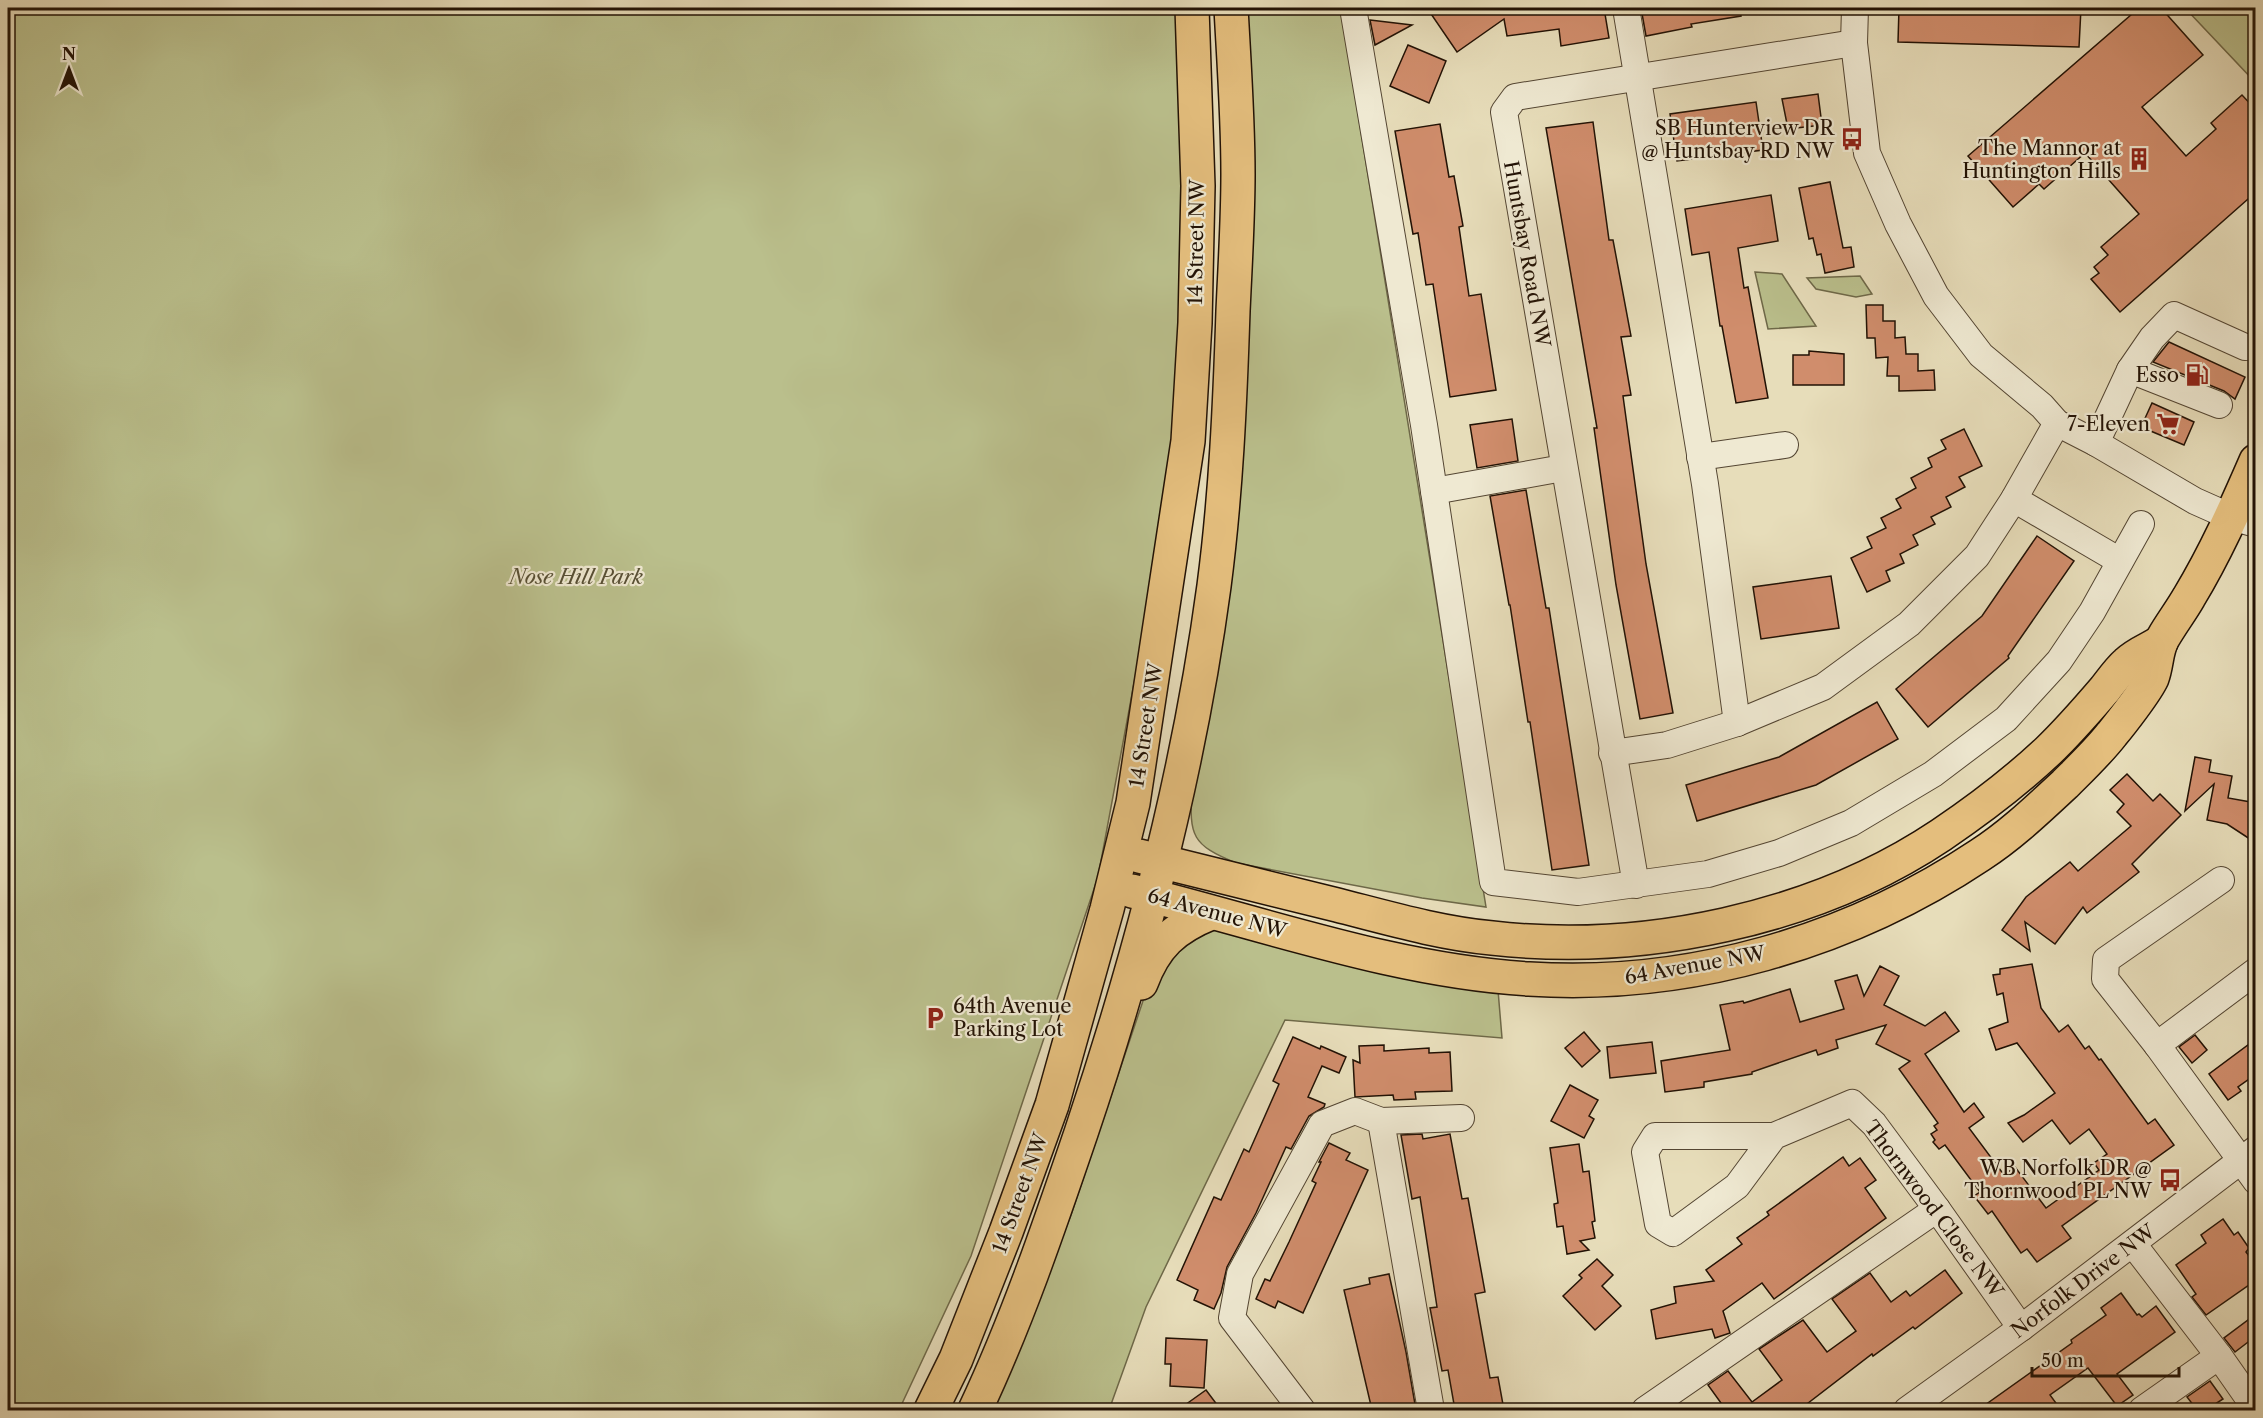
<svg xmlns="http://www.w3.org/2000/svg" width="2263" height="1418" viewBox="0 0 2263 1418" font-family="'Libre Caslon Text',serif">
	<rect width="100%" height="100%" fill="#e7ddba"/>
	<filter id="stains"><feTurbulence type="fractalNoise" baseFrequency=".00333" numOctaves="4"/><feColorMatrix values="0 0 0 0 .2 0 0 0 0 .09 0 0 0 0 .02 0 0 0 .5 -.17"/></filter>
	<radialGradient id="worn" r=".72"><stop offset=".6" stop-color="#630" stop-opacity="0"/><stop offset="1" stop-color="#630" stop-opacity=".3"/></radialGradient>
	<!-- green -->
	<g fill="#babf8c" stroke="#6e6848" stroke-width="1.5">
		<polygon points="8,8 1177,8 1184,147 1181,318 1172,439 1161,538 1098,877 971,1256 899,1410 8,1410"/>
		<path d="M 1246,8 L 1341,8 L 1486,907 L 1422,898 L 1236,863 C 1192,845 1189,836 1192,790 Z"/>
		<polygon points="2185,8 2255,8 2255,82"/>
		<polygon points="1755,272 1782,274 1816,326 1768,329"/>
		<polygon points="1860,276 1872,294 1856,297 1816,289 1807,278"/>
		<polygon points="1223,929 1498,990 1502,1038 1285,1020 1146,1307 1109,1410 991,1410 1025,1331 1071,1215 1148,986 1187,932"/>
	</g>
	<!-- building -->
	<g fill="#d08d6c" stroke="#221205" stroke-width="1.5">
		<polygon points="1427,8 1604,8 1609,38 1561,46 1559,29 1507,36 1504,19 1457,52"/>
		<polygon points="1641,8 1740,8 1741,16 1691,24 1692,27 1646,36"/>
		<polygon points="1899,8 2081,8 2079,47 1898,42"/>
		<polygon points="2139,8 2161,8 2203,55 2142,107 2186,156 2216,129 2211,123 2242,95 2256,110 2256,192 2120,312 2091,279 2099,273 2094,267 2108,255 2101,247 2139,214 2085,153 2044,189 2039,184 2013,207 1968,156"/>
		<polygon points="1370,20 1412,25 1375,45"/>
		<polygon points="1408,45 1446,61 1429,103 1390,86"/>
		<polygon points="1818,94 1822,125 1788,129 1782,99"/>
		<polygon points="1756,102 1763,150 1677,161 1670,114"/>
		<polygon points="1593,122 1609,240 1613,240 1631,336 1621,337 1631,395 1623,396 1646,564 1673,713 1640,719 1616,585 1594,428 1597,428 1546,128"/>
		<polygon points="1440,124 1449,177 1454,176 1463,226 1459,227 1469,296 1481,294 1496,390 1450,397 1433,284 1426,285 1418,233 1413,234 1395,131"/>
		<polygon points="1830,182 1843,248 1851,247 1854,267 1825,273 1821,254 1817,255 1813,238 1809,239 1799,188"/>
		<polygon points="1771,195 1778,241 1738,248 1744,288 1748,287 1768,398 1736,403 1722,326 1720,326 1709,252 1692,255 1685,209"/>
		<polygon points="1866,305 1883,305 1883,321 1895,321 1895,338 1905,337 1906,354 1918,354 1918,371 1934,370 1935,390 1899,391 1899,376 1887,376 1888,357 1876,358 1875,338 1867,338"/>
		<polygon points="2169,342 2245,377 2235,399 2224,391 2153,362"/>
		<polygon points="1809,351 1844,354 1844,385 1793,385 1793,355 1809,355"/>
		<polygon points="2152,403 2194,422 2184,445 2141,427"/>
		<polygon points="1512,419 1518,461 1477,468 1470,425"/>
		<polygon points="1964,429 1982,466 1959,477 1965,487 1946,497 1951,507 1931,517 1935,524 1913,535 1918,545 1900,554 1904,563 1886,571 1890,581 1867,592 1851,558 1872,548 1867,537 1886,528 1881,518 1901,508 1896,499 1916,488 1911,478 1932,467 1928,458 1946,449 1941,440"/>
		<polygon points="1526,490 1546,608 1549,608 1589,865 1552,870 1530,722 1528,722 1510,605 1509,605 1490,496"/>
		<polygon points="2037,536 2074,561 2008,656 2009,658 1928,727 1896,689 1982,616"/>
		<polygon points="1831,576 1839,628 1761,639 1753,587"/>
		<polygon points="1877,702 1898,739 1816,785 1697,821 1686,785 1779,757"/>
		<polygon points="2195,757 2211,760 2209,772 2232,776 2228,798 2256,803 2256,843 2227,824 2207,820 2214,784 2185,811"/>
		<polygon points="2127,774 2153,801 2160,794 2181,815 2132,864 2139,872 2087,913 2083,907 2055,944 2025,922 2030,951 2002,930 2026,897 2070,862 2078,871 2131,826 2117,812 2124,804 2110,790"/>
		<polygon points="2032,964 2041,1008 2059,1032 2068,1025 2085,1049 2089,1046 2099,1060 2101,1059 2148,1124 2155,1119 2174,1145 2062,1226 2071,1238 2037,1262 2027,1249 2021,1253 1992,1211 1988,1214 1974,1196 1980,1192 1945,1145 1939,1149 1933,1142 1935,1140 1931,1134 1937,1130 1934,1126 1938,1123 1899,1069 1910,1061 1876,1044 1886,1025 1836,1040 1838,1048 1818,1055 1816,1050 1752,1072 1752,1074 1704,1082 1704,1087 1665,1092 1661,1061 1730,1050 1720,1005 1743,1001 1744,1003 1790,989 1800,1022 1844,1009 1835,981 1857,975 1864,996 1880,966 1899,976 1884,1005 1925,1026 1945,1012 1959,1031 1925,1054 1964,1112 1974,1103 1984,1117 1969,1128 2004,1175 2015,1167 2046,1208 2099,1170 2094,1163 2107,1154 2089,1129 2070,1144 2052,1120 2023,1142 2008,1123 2024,1115 2055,1093 2017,1043 1996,1050 1989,1029 2008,1022 2003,993 1997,995 1993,975 2000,974 2000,969"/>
		<polygon points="1584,1032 1600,1051 1582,1067 1565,1048"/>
		<polygon points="2195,1035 2207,1050 2192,1063 2179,1047"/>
		<polygon points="1293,1037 1320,1049 1321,1046 1346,1057 1339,1073 1322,1066 1308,1097 1325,1104 1324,1107 1309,1116 1291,1149 1286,1147 1256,1213 1227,1267 1221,1293 1214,1309 1194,1300 1198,1290 1177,1280 1214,1197 1221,1200 1244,1149 1249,1152 1279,1084 1273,1081"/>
		<polygon points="2256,1039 2256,1074 2238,1087 2241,1091 2228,1100 2209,1074"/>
		<polygon points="1652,1042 1656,1073 1610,1078 1607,1047"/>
		<polygon points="1384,1045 1384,1051 1429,1048 1429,1053 1450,1052 1452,1091 1415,1092 1416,1099 1394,1100 1393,1095 1355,1097 1353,1060 1360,1063 1359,1046"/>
		<polygon points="1570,1085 1598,1100 1589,1116 1594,1119 1584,1138 1551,1121"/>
		<polygon points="1422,1134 1423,1139 1450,1134 1462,1199 1468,1198 1485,1292 1475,1294 1490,1378 1498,1377 1504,1410 1455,1410 1448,1370 1442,1371 1430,1308 1437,1307 1420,1197 1412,1199 1401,1135"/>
		<polygon points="1329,1143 1350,1153 1346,1160 1368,1170 1303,1313 1278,1301 1275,1308 1256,1299 1265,1279 1270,1281 1289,1242 1316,1183 1312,1181 1321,1162 1319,1162"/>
		<polygon points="1579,1144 1583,1172 1589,1171 1595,1221 1592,1222 1595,1238 1580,1241 1589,1250 1567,1254 1563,1226 1557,1227 1554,1204 1558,1203 1550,1148"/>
		<polygon points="1843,1157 1849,1166 1860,1158 1876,1180 1865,1188 1886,1218 1774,1299 1762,1283 1723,1311 1730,1333 1715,1338 1712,1329 1656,1339 1651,1310 1676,1303 1674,1287 1714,1281 1706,1270 1742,1244 1737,1238 1769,1215 1767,1212"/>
		<polygon points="2223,1219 2234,1235 2238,1232 2249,1248 2246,1252 2256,1265 2256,1280 2206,1315 2192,1297 2196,1294 2176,1265 2206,1243 2201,1235"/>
		<polygon points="1597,1259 1613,1275 1602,1286 1621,1306 1595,1330 1563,1296 1582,1278 1579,1275"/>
		<polygon points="1945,1270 1962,1293 1915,1329 1913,1327 1873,1356 1872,1354 1799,1410 1726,1410 1708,1385 1728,1371 1752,1402 1782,1380 1759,1349 1803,1320 1827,1352 1856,1331 1832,1299 1870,1273 1891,1302 1906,1291 1910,1296"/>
		<polygon points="1389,1274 1406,1352 1416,1410 1372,1410 1344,1290 1370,1284 1369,1278"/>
		<polygon points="2121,1293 2137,1315 2139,1314 2142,1317 2156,1306 2175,1332 2117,1374 2133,1395 2117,1406 2088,1368 2050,1395 2061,1410 1978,1410 2072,1343 2071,1340 2106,1315 2101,1308"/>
		<polygon points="2256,1314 2256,1336 2235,1352 2224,1338"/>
		<polygon points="1166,1338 1207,1340 1204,1388 1170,1386 1171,1364 1165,1364"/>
		<polygon points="2210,1381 2223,1399 2206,1410 2197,1410 2187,1397"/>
		<polygon points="1206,1390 1221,1410 1178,1410"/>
	</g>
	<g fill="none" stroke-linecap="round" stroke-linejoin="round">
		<!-- minor casing -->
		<g stroke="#534532" stroke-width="28">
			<g id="minor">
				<polyline points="1353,8 1424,425 1493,882 1578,892 1708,874 1779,853 1851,823 1933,774 2006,719 2059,661 2092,612 2141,524"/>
				<polyline points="1626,8 1705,484 1737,723"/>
				<polyline points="1855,8 1854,43 1867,153 1898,224 1936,296 1981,355 2042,406 2057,423 2096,443 2195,501 2231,517 2256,524"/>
				<polyline points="2130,370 2152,338 2174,315 2245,347"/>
				<polyline points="2096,443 2130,370 2219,405"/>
				<polyline points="1700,457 1785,445"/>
				<polyline points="1434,491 1563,468"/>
				<polyline points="2014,499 2120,561"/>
				<polyline points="1612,753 1667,745 1737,723 1823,687 1909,624 1977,556 2014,499 2057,423"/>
				<polyline points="2221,880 2106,960 2105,979 2157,1045 2256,1181"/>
				<polyline points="1636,885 1504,112 1515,97 1854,43"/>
				<polyline points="2157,1045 2256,971"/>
				<polyline points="1381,1121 1431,1410"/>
				<polyline points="1774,1136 1737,1186 1673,1233 1658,1224 1645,1152 1655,1136 1774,1136 1852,1103 1874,1124 1937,1209 2021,1328"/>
				<polyline points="2133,1244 2219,1356 2256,1409"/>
				<polyline points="1302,1410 1232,1318 1240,1274 1322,1124 1355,1111 1381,1121 1461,1118"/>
				<polyline points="1645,1410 1937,1209"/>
				<polyline points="1907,1410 2021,1328 2256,1149"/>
				<polyline points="2142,1410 2219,1356"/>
			</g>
		</g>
		<!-- major casing -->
		<g stroke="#221205" stroke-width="36">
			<g id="major">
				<path d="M 1139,856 C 1205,872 1271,889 1337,905 C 1388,918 1439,933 1492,938 C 1642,955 1814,920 1941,835 C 1978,810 2015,782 2048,751 C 2068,732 2087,710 2105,689 C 2112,680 2119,670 2127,663 C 2136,654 2150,649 2161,642"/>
				<path d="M 1132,891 C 1263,923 1394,971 1529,979 C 1688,989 1848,943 1980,855 C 2011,835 2038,809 2065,784 C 2081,768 2098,752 2112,734 C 2122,722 2146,691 2152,678 C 2157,665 2156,650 2163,638 C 2171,624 2181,611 2189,597 C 2215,554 2236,507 2256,461"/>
				<path d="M 1141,983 C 1155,945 1174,928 1211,913"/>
				<polyline points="931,1410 956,1359 1006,1232 1052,1105 1107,909 1133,803 1188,441 1195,323 1198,186 1192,8"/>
				<path d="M 975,1410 C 1017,1321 1049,1227 1081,1133 C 1141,955 1189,772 1214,586 C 1226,494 1230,403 1233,311 C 1235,266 1238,220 1238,174 C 1238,119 1234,63 1231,8"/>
			</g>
		</g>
		<!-- minor -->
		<use href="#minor" stroke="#efe9d2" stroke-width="26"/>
		<!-- major -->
		<use href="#major" stroke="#e4be7d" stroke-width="33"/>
	</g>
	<!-- icons -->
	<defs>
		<g id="bus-bare" transform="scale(1.8)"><path d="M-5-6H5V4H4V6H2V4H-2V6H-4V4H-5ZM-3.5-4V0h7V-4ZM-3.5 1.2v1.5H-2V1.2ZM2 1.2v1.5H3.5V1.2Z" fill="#8f2418" stroke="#efe9d2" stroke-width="2.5" paint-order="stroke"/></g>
		<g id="building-bare" transform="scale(1.8)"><path d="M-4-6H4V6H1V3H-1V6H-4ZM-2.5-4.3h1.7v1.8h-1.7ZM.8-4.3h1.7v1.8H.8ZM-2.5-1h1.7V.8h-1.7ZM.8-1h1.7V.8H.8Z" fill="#8f2418" stroke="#efe9d2" stroke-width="2.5" paint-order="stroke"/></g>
		<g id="fuel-bare" transform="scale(1.8)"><path d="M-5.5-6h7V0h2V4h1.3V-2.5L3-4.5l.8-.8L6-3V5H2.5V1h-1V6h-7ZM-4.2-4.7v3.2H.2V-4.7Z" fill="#8f2418" stroke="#efe9d2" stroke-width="2.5" paint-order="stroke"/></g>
		<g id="supermarket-bare" transform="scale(1.8)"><path d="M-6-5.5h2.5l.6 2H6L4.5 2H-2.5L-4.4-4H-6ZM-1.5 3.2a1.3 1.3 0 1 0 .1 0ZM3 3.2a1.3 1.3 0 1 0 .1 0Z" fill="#8f2418" stroke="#efe9d2" stroke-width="2.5" paint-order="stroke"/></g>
		<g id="parking-bare" transform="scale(1.8)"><path d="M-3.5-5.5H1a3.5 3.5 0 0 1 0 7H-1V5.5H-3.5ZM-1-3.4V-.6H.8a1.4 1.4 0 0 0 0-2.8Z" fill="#8f2418" stroke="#efe9d2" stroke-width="2.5" paint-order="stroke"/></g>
	</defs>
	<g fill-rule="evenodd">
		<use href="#bus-bare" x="1852" y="139"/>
		<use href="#building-bare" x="2139" y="159"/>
		<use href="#fuel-bare" x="2197" y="375"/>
		<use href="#supermarket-bare" x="2168" y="424"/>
		<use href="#parking-bare" x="935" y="1018"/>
		<use href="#bus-bare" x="2170" y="1180"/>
	</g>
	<g text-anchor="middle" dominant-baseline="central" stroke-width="4.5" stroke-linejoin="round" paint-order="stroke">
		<!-- poi labels -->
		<g font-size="20" fill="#221205" stroke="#efe9d2" text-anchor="end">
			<text x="1834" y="128">SB Hunterview DR<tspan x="1834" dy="23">@ Huntsbay RD NW</tspan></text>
			<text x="2121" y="148">The Mannor at<tspan x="2121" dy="23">Huntington Hills</tspan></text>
			<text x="2179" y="375">Esso</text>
			<text x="2150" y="424">7-Eleven</text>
			<text x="953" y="1006" text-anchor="start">64th Avenue<tspan x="953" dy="23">Parking Lot</tspan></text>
			<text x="2152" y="1168">WB Norfolk DR @<tspan x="2152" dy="23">Thornwood PL NW</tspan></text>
		</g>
		<!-- street labels -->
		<g font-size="20" fill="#221205" stroke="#efe9d2">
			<text transform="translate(1196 242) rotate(-89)">14 Street NW</text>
			<text transform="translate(1527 254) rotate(80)">Huntsbay Road NW</text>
			<text transform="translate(1146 725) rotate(-81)">14 Street NW</text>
			<text transform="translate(1217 913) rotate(15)">64 Avenue NW</text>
			<text transform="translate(1695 965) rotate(-10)">64 Avenue NW</text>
			<text transform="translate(1020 1193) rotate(-70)">14 Street NW</text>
			<text transform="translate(1934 1209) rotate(53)">Thornwood Close NW</text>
			<text transform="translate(2083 1281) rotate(-37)">Norfolk Drive NW</text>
		</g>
		<!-- park labels -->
		<g font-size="20" font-style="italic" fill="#574f34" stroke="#efe9d2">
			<text x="576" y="577">Nose Hill Park</text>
		</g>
	</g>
	<!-- margin -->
	<rect width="2263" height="1418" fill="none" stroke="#e7ddba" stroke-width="30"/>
	<rect x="9" y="9" width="2245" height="1400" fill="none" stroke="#221205" stroke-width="3"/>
	<rect x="15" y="15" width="2233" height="1388" fill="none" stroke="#221205" stroke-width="1.5"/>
	<!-- north arrow -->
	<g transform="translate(69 69)" stroke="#efe9d2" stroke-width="4.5" paint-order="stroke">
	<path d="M0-4.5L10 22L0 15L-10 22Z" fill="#221205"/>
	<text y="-9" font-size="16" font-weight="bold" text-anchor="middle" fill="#221205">N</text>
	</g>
	<!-- scale -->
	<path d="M2032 1367v9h147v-9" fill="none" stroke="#221205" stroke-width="3"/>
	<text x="2041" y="1367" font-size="18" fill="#221205" stroke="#efe9d2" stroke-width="4.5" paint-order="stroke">50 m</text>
	<rect width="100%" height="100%" filter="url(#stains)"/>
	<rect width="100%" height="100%" fill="url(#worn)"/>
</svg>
